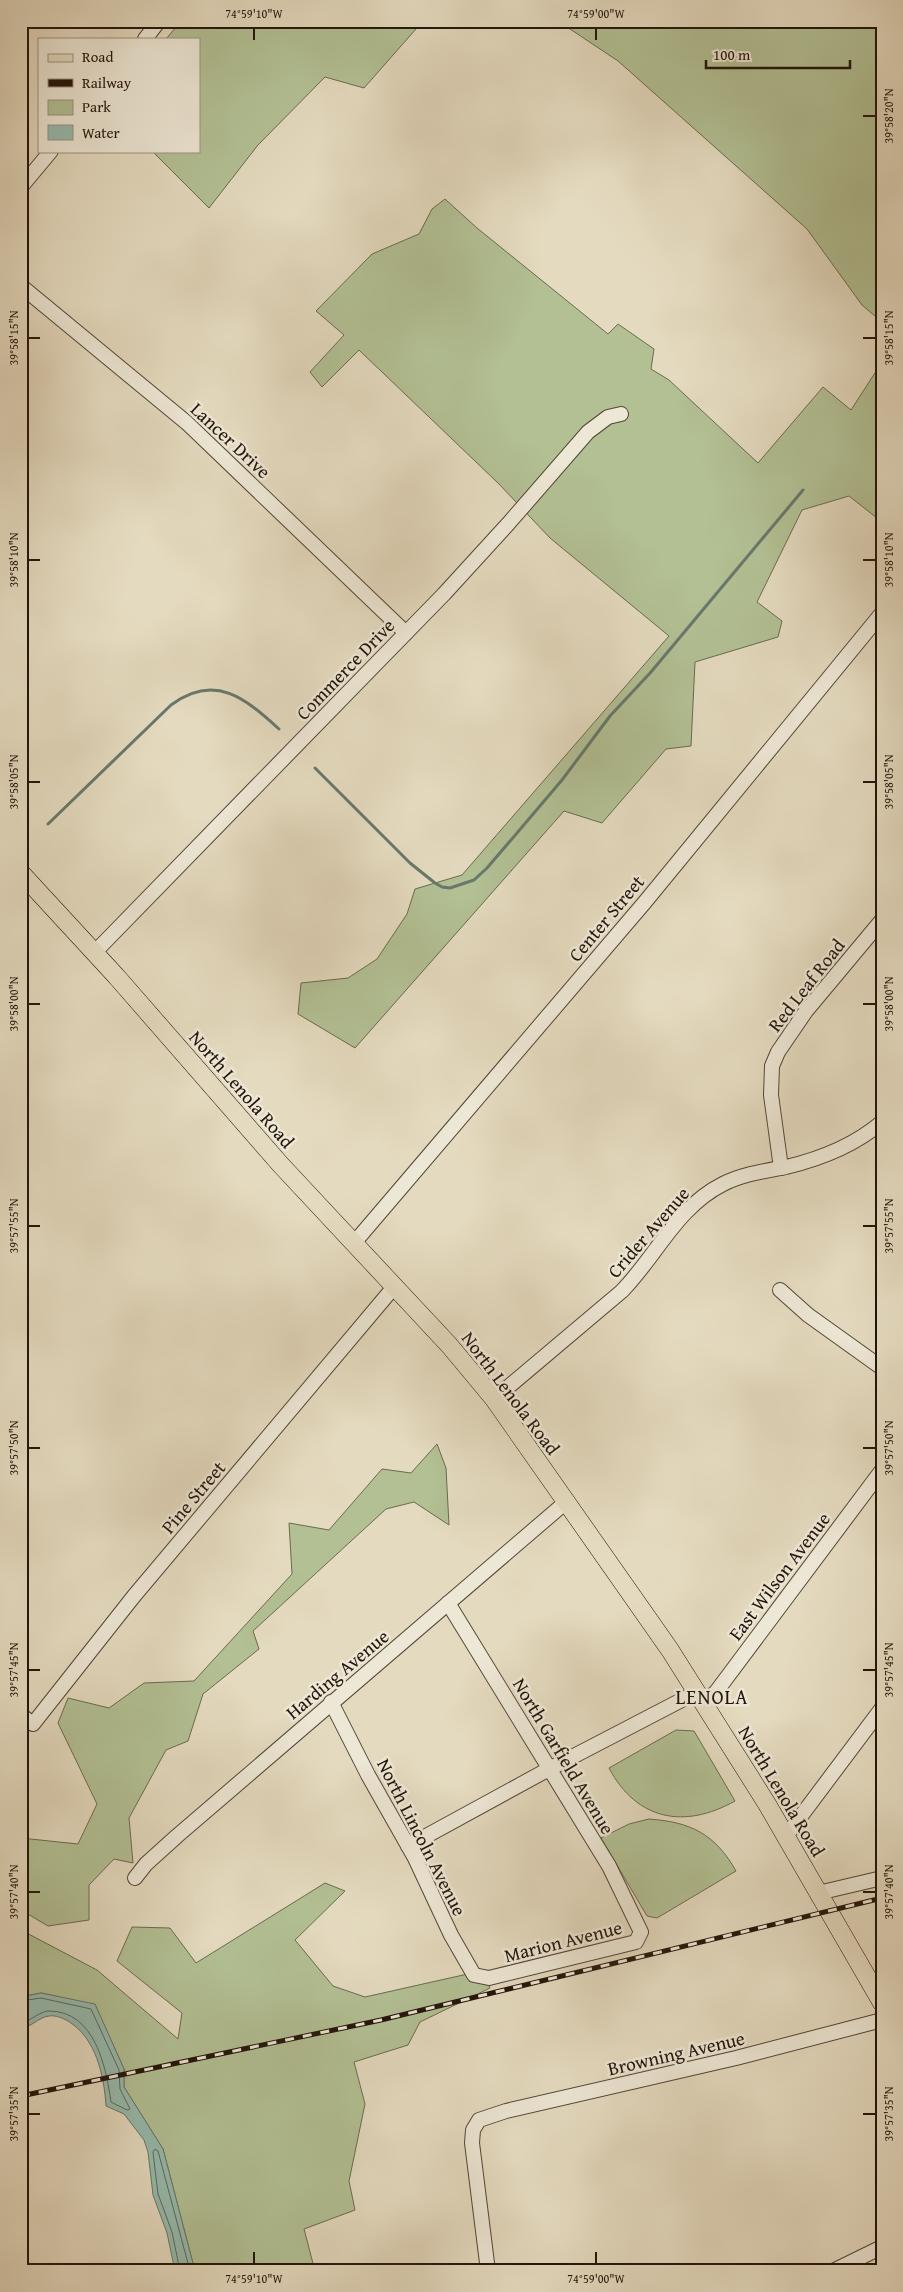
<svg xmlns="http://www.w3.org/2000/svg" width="903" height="2292" viewBox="0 0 903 2292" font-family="'Gentium Book Plus',serif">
	<rect width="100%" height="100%" fill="#e4dabf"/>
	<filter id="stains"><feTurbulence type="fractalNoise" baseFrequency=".004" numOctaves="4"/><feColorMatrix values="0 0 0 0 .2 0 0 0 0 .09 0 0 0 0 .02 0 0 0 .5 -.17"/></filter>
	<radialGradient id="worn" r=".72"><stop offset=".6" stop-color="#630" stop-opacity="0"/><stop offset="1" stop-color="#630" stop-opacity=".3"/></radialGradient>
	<!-- green -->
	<g fill="#b2c094" stroke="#6a6a4f">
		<polygon points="181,21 423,21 364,88 325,77 258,145 209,208 152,151 199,151 199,39 166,39"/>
		<polygon points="558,21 882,21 882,322 862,305 807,229 618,61"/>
		<polygon points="445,199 477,228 608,334 618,324 654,349 651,369 669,380 758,463 823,387 851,410 882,362 882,522 849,496 802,510 757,602 782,621 778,637 695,662 691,746 666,749 602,823 564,811 355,1048 298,1014 301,983 348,978 377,959 407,914 415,889 462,875 669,636 550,538 499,484 359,350 322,387 310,372 344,335 316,311 372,254 419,234 432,209"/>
		<polygon points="437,1444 446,1468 449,1525 414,1502 386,1509 253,1631 259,1649 203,1694 188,1741 166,1750 129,1818 133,1863 114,1859 89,1885 89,1920 48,1926 21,1910 21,1838 78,1844 97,1804 58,1723 68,1698 109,1708 144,1683 194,1681 292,1574 289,1523 329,1530 382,1469 411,1473"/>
		<path d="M 676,1730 L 694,1731 L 735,1801 C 685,1829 637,1821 609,1768 Z"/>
		<path d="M 649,1819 C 691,1822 715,1834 736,1871 L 657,1918 L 647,1916 L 601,1838 L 629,1824 Z"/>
		<polygon points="325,1883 345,1891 295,1940 333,1986 365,1997 481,1971 490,1988 420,2022 408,2045 354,2062 365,2104 349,2181 355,2210 304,2229 315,2271 195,2271 163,2149 124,2087 124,2069 95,2005 41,1993 21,1997 21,1930 97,1970 178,2039 182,2013 117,1961 132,1927 170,1928 196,1963"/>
	</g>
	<!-- water -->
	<path fill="#96bbae" stroke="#68786c" d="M 41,1993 L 95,2004 L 124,2069 L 124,2087 L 163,2149 L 195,2271 L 175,2271 L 167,2233 L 153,2195 L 148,2152 L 144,2140 L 124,2114 L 106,2106 C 104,2075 96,2038 68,2021 C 62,2018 56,2015 49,2016 C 39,2017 32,2027 21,2028 L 21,1997 Z"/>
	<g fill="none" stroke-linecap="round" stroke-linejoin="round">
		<!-- shore -->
		<g stroke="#5c685c" stroke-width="1">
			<path d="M 21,2001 L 41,1998 L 91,2009 L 119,2070 L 120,2089 L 130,2109 L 127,2110 L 111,2102 C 106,2067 95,2011 49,2011 C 40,2011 31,2021 21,2023"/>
			<polyline points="180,2271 172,2232 158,2194 153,2152 155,2149 158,2151 190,2271"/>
		</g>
		<!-- stream -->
		<g stroke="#68786c" stroke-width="3">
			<polyline points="315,768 410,863 435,883 442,887 450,888 474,880 487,868 517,833 562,780 610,716 651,672 803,490"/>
			<path d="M 48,824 L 171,705 C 215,672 246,699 279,729"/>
		</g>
		<!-- minor casing -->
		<g stroke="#524637" stroke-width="16">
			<g id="minor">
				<polyline points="145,39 159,21"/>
				<polyline points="21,187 51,151"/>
				<polyline points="21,286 187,423 406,633"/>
				<polyline points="94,953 444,594 508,524 588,432 608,417 621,414"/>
				<polyline points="781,1168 771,1095 772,1066 778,1052 806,1011 882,920"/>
				<polyline points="354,1243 645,902 882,613"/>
				<polyline points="780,1290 808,1315 882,1368"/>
				<path d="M 494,1399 L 622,1291 C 657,1255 677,1207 723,1184 C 743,1174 765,1171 786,1167 C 820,1159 855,1145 882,1122"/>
				<polyline points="331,1702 368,1775 415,1858 451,1935 474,1975 489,1978 636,1942 641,1932 609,1866 448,1603"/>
				<polyline points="704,1703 716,1692 882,1470"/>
				<polyline points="21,1715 33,1724 134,1596 394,1287"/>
				<polyline points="786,1836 882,1708"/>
				<polyline points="408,1846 549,1769 697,1692"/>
				<polyline points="135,1878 146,1864 177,1836 566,1502"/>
				<polyline points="818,1893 882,1878"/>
				<polyline points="488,2271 472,2143 473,2130 479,2120 506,2111 736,2058 882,2020"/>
				<polyline points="833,2271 882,2247"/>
			</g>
		</g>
		<!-- major casing -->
		<g stroke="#22140a" stroke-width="19">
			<polyline id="major" points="21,873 116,976 280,1164 449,1345 494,1399 670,1650 767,1804 882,2003"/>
		</g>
		<!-- minor -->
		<use href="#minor" stroke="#ede7d5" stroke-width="14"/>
		<!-- major -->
		<use href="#major" stroke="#e4dabf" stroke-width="18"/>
		<!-- rail casing -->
		<g stroke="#22140a" stroke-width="5">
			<polyline id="rail" points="21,2096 381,2020 882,1898"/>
		</g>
		<!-- rail -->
		<use href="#rail" stroke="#ede7d5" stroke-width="3" stroke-dasharray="9" stroke-linecap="butt"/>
	</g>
	<!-- ticks -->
	<path fill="none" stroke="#22140a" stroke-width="2" d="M 254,28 L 254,40M 596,28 L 596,40M 863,116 L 876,116M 28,338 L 40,338M 863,338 L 876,338M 28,560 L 40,560M 863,560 L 876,560M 28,782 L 40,782M 863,782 L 876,782M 28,1004 L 40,1004M 863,1004 L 876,1004M 28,1226 L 40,1226M 863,1226 L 876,1226M 28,1448 L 40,1448M 863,1448 L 876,1448M 28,1670 L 40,1670M 863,1670 L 876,1670M 28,1892 L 40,1892M 863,1892 L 876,1892M 28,2114 L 40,2114M 863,2114 L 876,2114M 254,2252 L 254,2264M 596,2252 L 596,2264"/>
	<g text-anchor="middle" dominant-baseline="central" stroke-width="5" stroke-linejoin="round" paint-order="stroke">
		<!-- street labels -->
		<g font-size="19" fill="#22140a" stroke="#ede7d5">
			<text transform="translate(231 440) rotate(43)">Lancer Drive</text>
			<text transform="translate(345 669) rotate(-46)">Commerce Drive</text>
			<text transform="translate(606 918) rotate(-50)">Center Street</text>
			<text transform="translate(806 985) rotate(-52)">Red Leaf Road</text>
			<text transform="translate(242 1089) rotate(49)">North Lenola Road</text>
			<text transform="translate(648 1232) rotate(-49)">Crider Avenue</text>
			<text transform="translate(511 1393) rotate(53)">North Lenola Road</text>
			<text transform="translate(193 1497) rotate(-50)">Pine Street</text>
			<text transform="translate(779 1576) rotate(-53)">East Wilson Avenue</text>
			<text transform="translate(337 1674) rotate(-40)">Harding Avenue</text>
			<text transform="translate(564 1756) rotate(59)">North Garfield Avenue</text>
			<text transform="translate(782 1791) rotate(59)">North Lenola Road</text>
			<text transform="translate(422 1837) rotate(63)">North Lincoln Avenue</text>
			<text transform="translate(563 1941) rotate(-14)">Marion Avenue</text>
			<text transform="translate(676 2053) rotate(-13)">Browning Avenue</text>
		</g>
		<!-- neighbourhood labels -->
		<g font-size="20" letter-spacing="1" fill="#22140a" stroke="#ede7d5">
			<text x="712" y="1696">LENOLA</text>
		</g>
	</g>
	<!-- margin -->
	<rect width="903" height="2292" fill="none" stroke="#e4dabf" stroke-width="55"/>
	<!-- legend -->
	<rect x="38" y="38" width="162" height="115" fill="#ede7d5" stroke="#9c9384"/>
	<rect x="48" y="54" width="25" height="8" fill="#e4dabf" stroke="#9c9384"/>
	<text x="82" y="62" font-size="15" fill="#22140a">Road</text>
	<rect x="48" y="79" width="25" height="8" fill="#22140a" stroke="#9c9384"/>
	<text x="82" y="88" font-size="15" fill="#22140a">Railway</text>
	<rect x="48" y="100" width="25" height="15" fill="#b2c094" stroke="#9c9384"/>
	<text x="82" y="112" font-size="15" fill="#22140a">Park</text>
	<rect x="48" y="125" width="25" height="15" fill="#96bbae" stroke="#9c9384"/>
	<text x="82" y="138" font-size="15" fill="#22140a">Water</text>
	<!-- scale -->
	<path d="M706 60v8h144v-8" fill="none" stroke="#22140a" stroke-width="2.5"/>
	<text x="713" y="60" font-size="15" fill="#22140a" stroke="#ede7d5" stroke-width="4" paint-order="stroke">100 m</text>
	<rect x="28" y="28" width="848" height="2236" fill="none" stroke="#22140a" stroke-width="2"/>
	<g font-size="12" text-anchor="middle" fill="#22140a">
		<text x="254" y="18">74°59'10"W</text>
		<text x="596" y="18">74°59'00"W</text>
		<text transform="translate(889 116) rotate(-90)" y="4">39°58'20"N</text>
		<text transform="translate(14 338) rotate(-90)" y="4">39°58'15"N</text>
		<text transform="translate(889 338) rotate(-90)" y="4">39°58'15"N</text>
		<text transform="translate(14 560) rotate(-90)" y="4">39°58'10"N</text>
		<text transform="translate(889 560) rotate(-90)" y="4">39°58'10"N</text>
		<text transform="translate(14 782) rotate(-90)" y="4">39°58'05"N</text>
		<text transform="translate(889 782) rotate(-90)" y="4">39°58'05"N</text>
		<text transform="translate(14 1004) rotate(-90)" y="4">39°58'00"N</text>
		<text transform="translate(889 1004) rotate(-90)" y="4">39°58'00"N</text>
		<text transform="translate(14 1226) rotate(-90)" y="4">39°57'55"N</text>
		<text transform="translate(889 1226) rotate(-90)" y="4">39°57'55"N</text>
		<text transform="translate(14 1448) rotate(-90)" y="4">39°57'50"N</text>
		<text transform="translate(889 1448) rotate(-90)" y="4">39°57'50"N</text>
		<text transform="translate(14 1670) rotate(-90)" y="4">39°57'45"N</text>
		<text transform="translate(889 1670) rotate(-90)" y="4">39°57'45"N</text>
		<text transform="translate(14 1892) rotate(-90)" y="4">39°57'40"N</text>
		<text transform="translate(889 1892) rotate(-90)" y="4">39°57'40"N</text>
		<text transform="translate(14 2114) rotate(-90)" y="4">39°57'35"N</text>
		<text transform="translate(889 2114) rotate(-90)" y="4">39°57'35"N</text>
		<text x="254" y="2283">74°59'10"W</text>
		<text x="596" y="2283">74°59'00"W</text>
	</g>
	<rect width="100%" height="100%" filter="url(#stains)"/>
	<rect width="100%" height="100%" fill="url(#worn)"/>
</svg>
